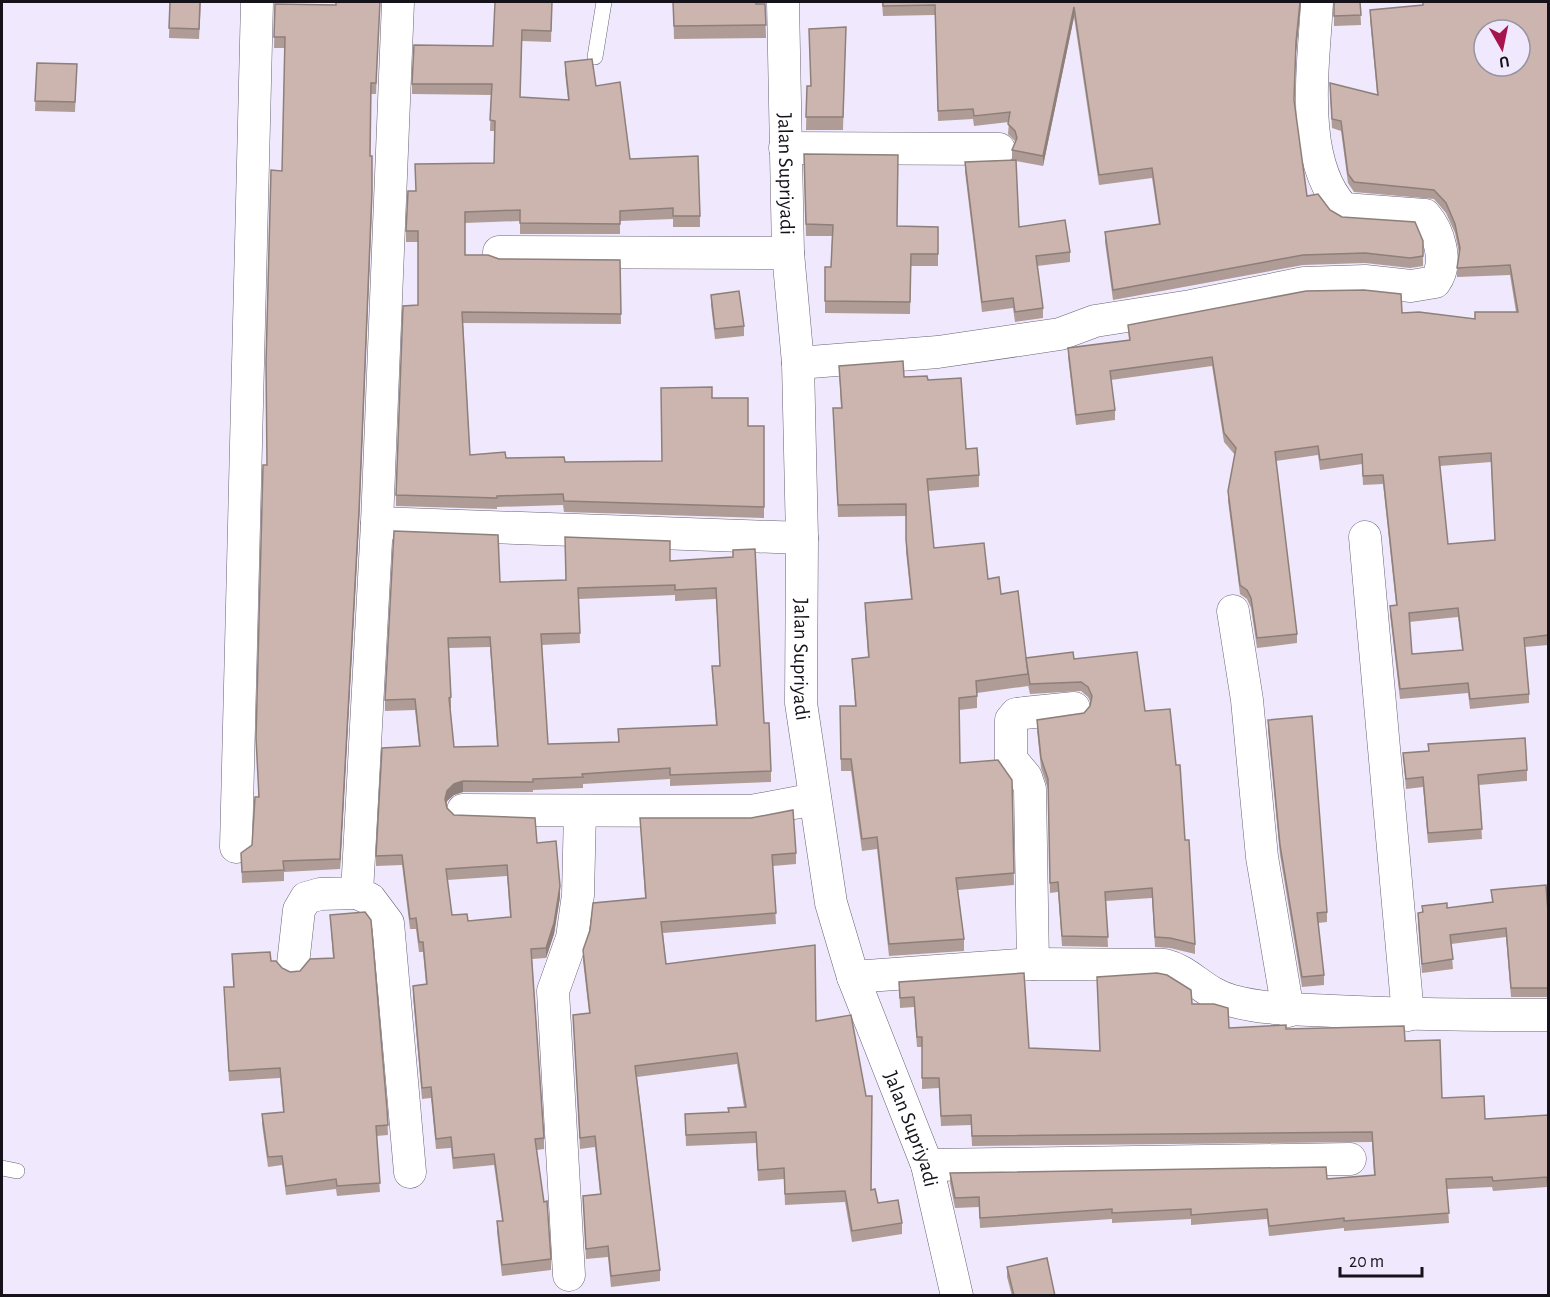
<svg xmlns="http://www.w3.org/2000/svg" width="1550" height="1297" viewBox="0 0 1550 1297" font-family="'Alegreya Sans',sans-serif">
	<rect width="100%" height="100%" fill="#f0e9fd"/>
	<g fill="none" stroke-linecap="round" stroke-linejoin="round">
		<!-- service casing -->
		<g stroke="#696374" stroke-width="16">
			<g id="service">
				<polyline points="595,57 604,2"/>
				<polyline points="2,1168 17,1171"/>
			</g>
		</g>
		<!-- minor casing -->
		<g stroke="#696374" stroke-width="33">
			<g id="minor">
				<path id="s1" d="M 783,2 L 788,253 L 798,363 L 802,538 L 801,703 L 831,903 L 853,977 L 927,1165 L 957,1296"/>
				<polyline points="785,148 999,149"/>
				<polyline points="499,252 788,253"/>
				<path d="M 798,363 L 938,352 L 1060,334 L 1095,321 L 1191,306 L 1304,283 L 1365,281 L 1411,286 L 1435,282 C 1449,263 1439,231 1425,215 L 1344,209 C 1298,161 1314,63 1317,2"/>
				<polyline points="377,523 802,538"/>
				<polyline points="1365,537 1408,1015"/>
				<polyline points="1233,611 1247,700 1262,857 1288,1011"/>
				<polyline points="463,810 751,811 815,799"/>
				<polyline points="236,847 257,2"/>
				<polyline points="357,893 370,899 388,923 410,1172"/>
				<polyline points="293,964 299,910 306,898 320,894 357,893 377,523 398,2"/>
				<polyline points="1033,964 1030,789 1026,777 1011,759 1011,720 1016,714 1024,713 1074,708"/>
				<path d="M 853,977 L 1033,964 L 1165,965 C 1190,971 1204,994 1233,1001 C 1266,1010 1299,1009 1333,1011 C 1405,1015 1477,1015 1548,1015"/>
				<polyline points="927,1165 1350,1159"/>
				<polyline points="569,1275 553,991 572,938 578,895 580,811"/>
			</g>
		</g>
		<!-- service -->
		<use href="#service" stroke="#fff" stroke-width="15"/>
		<!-- minor -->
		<use href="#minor" stroke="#fff" stroke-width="32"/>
	</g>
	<!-- wall -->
	<g fill="#af9c96" fill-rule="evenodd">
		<polygon points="170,2 201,2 199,39 169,38"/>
		<polygon points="380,2 376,94 371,94 370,156 372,203 359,522 340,869 284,872 284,881 242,883 241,853 252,845 258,797 267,465 282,171 285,48 274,48 275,4 336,5"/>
		<polygon points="552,2 551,42 522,41 520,97 568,100 565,73 565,62 596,86 630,159 700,216 700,227 673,227 673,219 620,221 620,234 520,234 520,221 465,223 465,255 499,259 620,260 621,324 463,323 470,455 565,462 662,461 712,398 748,426 764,426 764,518 564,512 563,505 497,507 497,509 396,506 396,495 418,305 418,242 406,242 406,231 416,191 494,163 495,131 490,131 491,95 412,94 412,84 493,46"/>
		<polygon points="673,2 765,4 766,38 674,39"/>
		<polygon points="882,2 1301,2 1296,52 1294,102 1307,196 1342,217 1423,241 1423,266 1410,268 1365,263 1303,265 1113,300 1105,242 1105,232 1159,225 1152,178 1099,185 1074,17 1043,166 1016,161 1019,227 1070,252 1070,262 1037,266 1043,308 1043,318 1015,322 1013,308 982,312 965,172 965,162 1012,160 1012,150 1015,143 1015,141 1008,134 1009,122 974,126 973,119 938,121 935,15 883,16"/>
		<polygon points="1334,2 1360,2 1361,25 1334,26"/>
		<path d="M 1548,2 L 1548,645 L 1525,647 L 1529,694 L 1529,703 L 1470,709 L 1468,693 L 1400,699 L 1390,615 L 1390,606 L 1396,605 L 1383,484 L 1363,485 L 1362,464 L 1320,470 L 1318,455 L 1276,461 L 1297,634 L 1297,643 L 1257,648 L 1251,608 L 1247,599 L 1240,594 L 1228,501 L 1228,491 L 1235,455 L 1224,442 L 1212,366 L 1111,380 L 1115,410 L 1115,420 L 1076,425 L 1068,357 L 1068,348 L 1129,340 L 1128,325 L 1402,313 L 1475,319 L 1516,312 L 1510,275 L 1457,277 L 1457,268 L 1459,253 L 1455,233 L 1446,213 L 1434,199 L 1354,192 L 1348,183 L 1341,131 L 1332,128 L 1330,92 L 1377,94 L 1370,19 L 1370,10 ZM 1491,462 L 1495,540 L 1448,544 L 1440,466 ZM 1458,617 L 1462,650 L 1412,654 L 1409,622 Z"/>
		<polygon points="846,27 843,130 806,130 807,86 811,86 809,29"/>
		<polygon points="37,63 77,64 75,112 35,111"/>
		<polygon points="804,154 897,226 938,227 938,266 911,266 910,314 825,313 825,267 831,267 832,236 806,236"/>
		<polygon points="711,295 744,326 744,336 715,339 711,305"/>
		<polygon points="839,366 928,380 979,475 979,487 928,491 934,548 988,579 1001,594 1026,658 1074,659 1145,711 1176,765 1185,840 1195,944 1195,954 1170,948 1155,947 1152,898 1106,901 1108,947 1062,946 1058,892 1050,893 1048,789 1041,768 1037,730 1037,720 1084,713 1090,706 1091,703 1088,697 1081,691 1030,694 1028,685 1028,686 977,693 977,708 959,710 960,763 1012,780 1014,885 958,890 964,939 964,951 889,956 877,849 862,851 851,771 841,771 840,706 855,706 852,659 868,657 865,615 865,603 911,599 906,552 906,516 838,517 833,408 841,408"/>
		<path d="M 733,557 L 764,723 L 771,771 L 771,782 L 670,786 L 670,779 L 583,784 L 583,788 L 533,790 L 533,792 L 463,792 L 454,795 L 447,801 L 446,804 L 447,808 L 454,815 L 537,843 L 560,897 L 554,934 L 546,958 L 532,959 L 544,1138 L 544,1149 L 537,1150 L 551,1259 L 551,1270 L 502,1276 L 497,1232 L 497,1221 L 502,1221 L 494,1165 L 453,1169 L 451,1148 L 436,1149 L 431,1098 L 422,1099 L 413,996 L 413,986 L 426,985 L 423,952 L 419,952 L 416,929 L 410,929 L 402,865 L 376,866 L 376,856 L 419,746 L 415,710 L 385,711 L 385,700 L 500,582 L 565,580 L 670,561 ZM 675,595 L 675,601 L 716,599 L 720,666 L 712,666 L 716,725 L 618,729 L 618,742 L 548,744 L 542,645 L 580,643 L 579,599 ZM 490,647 L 497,746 L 454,747 L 450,708 L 451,708 L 451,697 L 449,648 ZM 507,876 L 510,917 L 468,921 L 452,915 L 447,880 Z"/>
		<polygon points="1268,720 1327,912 1327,922 1318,923 1324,975 1324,985 1302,987 1280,855 1268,730"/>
		<polygon points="1428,744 1527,770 1527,781 1479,785 1482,839 1428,843 1423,787 1406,789 1403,753 1428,751"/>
		<polygon points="640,818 796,853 796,864 773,866 776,924 663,933 666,964 816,1021 871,1190 878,1203 902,1223 902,1234 852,1242 845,1202 785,1205 784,1179 758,1181 756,1143 686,1146 685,1114 729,1112 744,1107 737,1064 637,1077 660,1270 660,1281 611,1287 608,1257 586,1259 583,1196 600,1194 595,1147 580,1149 573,1015 589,1013 583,961 583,950 645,898"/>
		<polygon points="1491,890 1548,912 1548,997 1511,997 1506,937 1451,944 1453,969 1422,973 1418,922 1418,913 1422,912 1422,906 1447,908 1492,902"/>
		<polygon points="330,915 387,1109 388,1135 376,1136 380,1192 337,1196 336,1189 286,1195 282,1165 268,1167 262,1124 262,1114 283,1112 280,1078 229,1081 224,987 233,987 232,954 271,961 282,968 290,972 300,971 333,958"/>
		<polygon points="899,982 1029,1048 1100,1051 1192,1004 1229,1028 1286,1029 1405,1041 1442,1098 1485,1119 1548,1115 1548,1198 1547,1187 1493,1191 1492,1187 1447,1189 1449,1223 1344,1231 1344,1228 1269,1236 1267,1219 1191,1225 1191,1219 1112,1223 1112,1219 980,1228 979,1207 955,1208 950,1183 950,1173 1327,1179 1374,1175 1372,1142 972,1146 971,1125 941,1126 939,1088 922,1089 922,1047 917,1047 914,1007 900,1008"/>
		<polygon points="1007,1267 1055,1296 1012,1296 1007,1277"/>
	</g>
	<!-- shaded-wall -->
	<g fill="#8e7f7a">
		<polygon points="1300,2 1301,2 1296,52 1296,42"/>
		<polygon points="1074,7 1074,17 1043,166 1043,156"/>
		<polygon points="372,203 359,522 340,869 340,859"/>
		<polygon points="463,781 463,792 454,795 447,801 445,809 445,799 447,791 454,784"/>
		<polygon points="560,886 560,897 554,934 546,958 546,948"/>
	</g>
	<!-- building -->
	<g fill="#cbb5ae" stroke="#8e7f7a" stroke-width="1.5" fill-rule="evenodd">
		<polygon points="170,2 200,2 199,29 169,28"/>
		<polygon points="336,2 380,2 376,83 371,83 370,156 372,156 372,192 359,511 340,859 283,861 284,870 242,872 241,853 252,845 255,797 259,797 256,738 263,465 267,465 266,363 271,170 282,171 285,37 274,37 275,4 336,5"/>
		<polygon points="495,2 552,2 551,31 522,30 520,97 569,100 565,62 592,59 596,86 620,82 630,159 698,156 700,216 673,216 673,208 620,211 620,224 520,223 520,210 465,212 465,255 488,255 499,259 620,260 621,314 462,312 470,455 505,452 506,458 564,457 565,462 662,461 661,388 712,387 712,398 748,398 748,426 764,426 764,507 564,501 563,494 497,496 497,498 396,495 403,306 418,305 418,231 406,231 408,191 416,191 415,164 494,163 495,121 490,120 492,84 412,84 414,45 493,46"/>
		<polygon points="673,2 756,2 756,4 765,4 766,25 674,26"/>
		<polygon points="883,2 1300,2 1296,42 1294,100 1307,196 1318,194 1330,210 1342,217 1415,222 1423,241 1423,256 1410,258 1365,253 1303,255 1113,290 1105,232 1160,224 1152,168 1099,175 1074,7 1043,156 1012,150 1017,138 1015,131 1008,124 1010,112 974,116 973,109 938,111 935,5 883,6"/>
		<polygon points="1334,2 1360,2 1361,15 1334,16"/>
		<path d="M 1423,2 L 1548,2 L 1548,635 L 1524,638 L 1529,694 L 1470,699 L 1468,683 L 1400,689 L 1390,606 L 1397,605 L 1383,475 L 1363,476 L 1362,454 L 1320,460 L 1318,446 L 1275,452 L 1297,634 L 1257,638 L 1251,598 L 1247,590 L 1240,585 L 1228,491 L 1236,448 L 1224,433 L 1212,357 L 1110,371 L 1115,410 L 1076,415 L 1068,348 L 1130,340 L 1128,325 L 1306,291 L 1364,290 L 1401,294 L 1402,313 L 1419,312 L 1475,319 L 1475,312 L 1518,312 L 1510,265 L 1457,268 L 1460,248 L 1455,224 L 1446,203 L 1434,190 L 1354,182 L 1348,174 L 1341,121 L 1332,119 L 1330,83 L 1378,95 L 1370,10 L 1423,5 ZM 1484,30 L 1520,30 L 1520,66 L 1484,66 ZM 1491,453 L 1495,540 L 1448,544 L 1439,457 ZM 1458,608 L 1463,650 L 1412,654 L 1409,613 Z"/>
		<polygon points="846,27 843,117 806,117 807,86 811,86 809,29"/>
		<polygon points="37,63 77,64 75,102 35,101"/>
		<polygon points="804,154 898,155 897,226 938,227 938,254 911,254 910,302 825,301 825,267 831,267 833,225 806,224"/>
		<polygon points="1016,160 1019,227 1065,220 1070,252 1036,256 1043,308 1015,312 1013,298 982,302 965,162"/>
		<polygon points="739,291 744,326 715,329 711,295"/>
		<polygon points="903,361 904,377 927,376 928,380 961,378 966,449 977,448 979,475 927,479 934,548 984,543 988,579 999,577 1001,594 1018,591 1028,674 976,681 977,696 959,698 960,763 998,760 1012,780 1014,873 956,878 964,939 889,944 877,837 862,839 851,759 841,759 840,706 856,706 852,659 869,657 865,603 912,599 906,540 906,504 838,505 833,408 842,408 839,366"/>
		<path d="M 394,531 L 498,535 L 500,582 L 566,580 L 565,537 L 670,541 L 670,561 L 733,557 L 733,550 L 755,549 L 764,723 L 769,723 L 771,771 L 670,775 L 670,768 L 582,774 L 583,777 L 533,779 L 533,782 L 463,781 L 454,784 L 447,791 L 445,799 L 447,808 L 454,815 L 535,818 L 537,843 L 556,841 L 560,886 L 554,923 L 546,948 L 531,949 L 544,1138 L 535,1139 L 544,1202 L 547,1201 L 551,1259 L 502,1265 L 497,1221 L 503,1221 L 494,1154 L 453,1158 L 451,1137 L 436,1139 L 431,1087 L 422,1088 L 413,986 L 427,984 L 423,942 L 419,942 L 416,918 L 410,919 L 402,855 L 376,856 L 382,748 L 420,746 L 415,699 L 385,700 ZM 675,585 L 675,590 L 716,588 L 720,666 L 712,666 L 717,725 L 618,729 L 619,742 L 548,744 L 541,634 L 580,633 L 578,588 ZM 490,637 L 498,746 L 454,747 L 449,698 L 451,697 L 448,638 ZM 507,865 L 511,917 L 468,921 L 467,914 L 452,915 L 446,869 Z"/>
		<polygon points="1073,652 1074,659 1137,652 1145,711 1170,709 1176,765 1180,765 1185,840 1189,840 1195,944 1170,938 1155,937 1152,888 1105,892 1108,937 1062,936 1058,882 1050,883 1048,779 1041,758 1037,720 1084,713 1090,706 1092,696 1088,687 1081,682 1030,684 1026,658"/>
		<polygon points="1312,716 1327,912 1317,913 1324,975 1302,977 1280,845 1268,720"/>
		<polygon points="1525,738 1527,770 1478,775 1482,829 1428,833 1423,777 1406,779 1403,753 1429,751 1428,744"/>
		<polygon points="793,810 796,853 772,855 776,913 661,922 666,964 815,945 816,1021 851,1015 866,1096 872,1096 871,1190 875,1189 878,1203 898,1200 902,1223 852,1231 845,1191 785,1194 784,1168 758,1170 756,1132 686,1135 685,1114 729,1112 728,1108 746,1107 737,1053 635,1066 660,1270 611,1276 608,1246 586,1249 583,1196 601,1194 595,1136 580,1138 573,1015 590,1013 583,950 590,930 593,903 646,898 640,818 751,818"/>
		<polygon points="1546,885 1548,912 1548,988 1511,988 1506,928 1450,935 1453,959 1422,964 1418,913 1423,912 1422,906 1447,903 1447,908 1493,902 1491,890"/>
		<polygon points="365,912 371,920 387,1109 388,1125 376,1126 380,1183 337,1186 336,1179 286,1186 282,1156 268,1157 262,1114 284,1112 280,1068 229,1071 224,987 234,987 232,954 270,952 271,961 276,961 282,968 290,972 300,971 310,959 334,958 330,915"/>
		<polygon points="1024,973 1029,1048 1100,1051 1097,977 1157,973 1167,975 1191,990 1192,1004 1214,1004 1228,1008 1229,1028 1286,1025 1286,1029 1404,1026 1405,1041 1440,1040 1442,1098 1484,1096 1485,1119 1548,1115 1548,1188 1547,1177 1493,1181 1492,1177 1446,1179 1449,1213 1344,1221 1344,1218 1269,1226 1267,1209 1191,1215 1191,1209 1112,1213 1112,1209 980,1218 979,1197 955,1198 950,1173 1326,1167 1327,1179 1375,1175 1372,1132 972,1136 971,1115 941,1116 939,1078 922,1078 922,1037 917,1037 914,997 900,998 899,982"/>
		<polygon points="1047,1258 1055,1296 1014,1296 1007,1267"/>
	</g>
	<g text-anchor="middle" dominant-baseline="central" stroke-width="4.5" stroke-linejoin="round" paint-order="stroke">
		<!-- street labels -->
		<g font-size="21" fill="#151219" stroke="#f0e9fd">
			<text stroke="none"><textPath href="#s1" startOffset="172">Jalan Supriyadi</textPath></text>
			<text stroke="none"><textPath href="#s1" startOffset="658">Jalan Supriyadi</textPath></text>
			<text stroke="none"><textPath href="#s1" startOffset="1144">Jalan Supriyadi</textPath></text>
		</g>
	</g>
	<!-- border -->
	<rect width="1550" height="1297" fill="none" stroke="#151219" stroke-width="6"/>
	<!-- north arrow -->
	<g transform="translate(1502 48) rotate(171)"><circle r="28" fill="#f0e9fd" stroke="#9893a2" stroke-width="1.5"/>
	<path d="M0-4.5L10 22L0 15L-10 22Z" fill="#a7134c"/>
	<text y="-9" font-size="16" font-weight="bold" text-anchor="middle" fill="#151219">U</text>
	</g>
	<!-- scale -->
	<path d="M1340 1267v9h82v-9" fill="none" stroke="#151219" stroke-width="3"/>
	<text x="1349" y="1267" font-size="18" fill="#151219" stroke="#f0e9fd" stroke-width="4.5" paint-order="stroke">20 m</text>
</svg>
